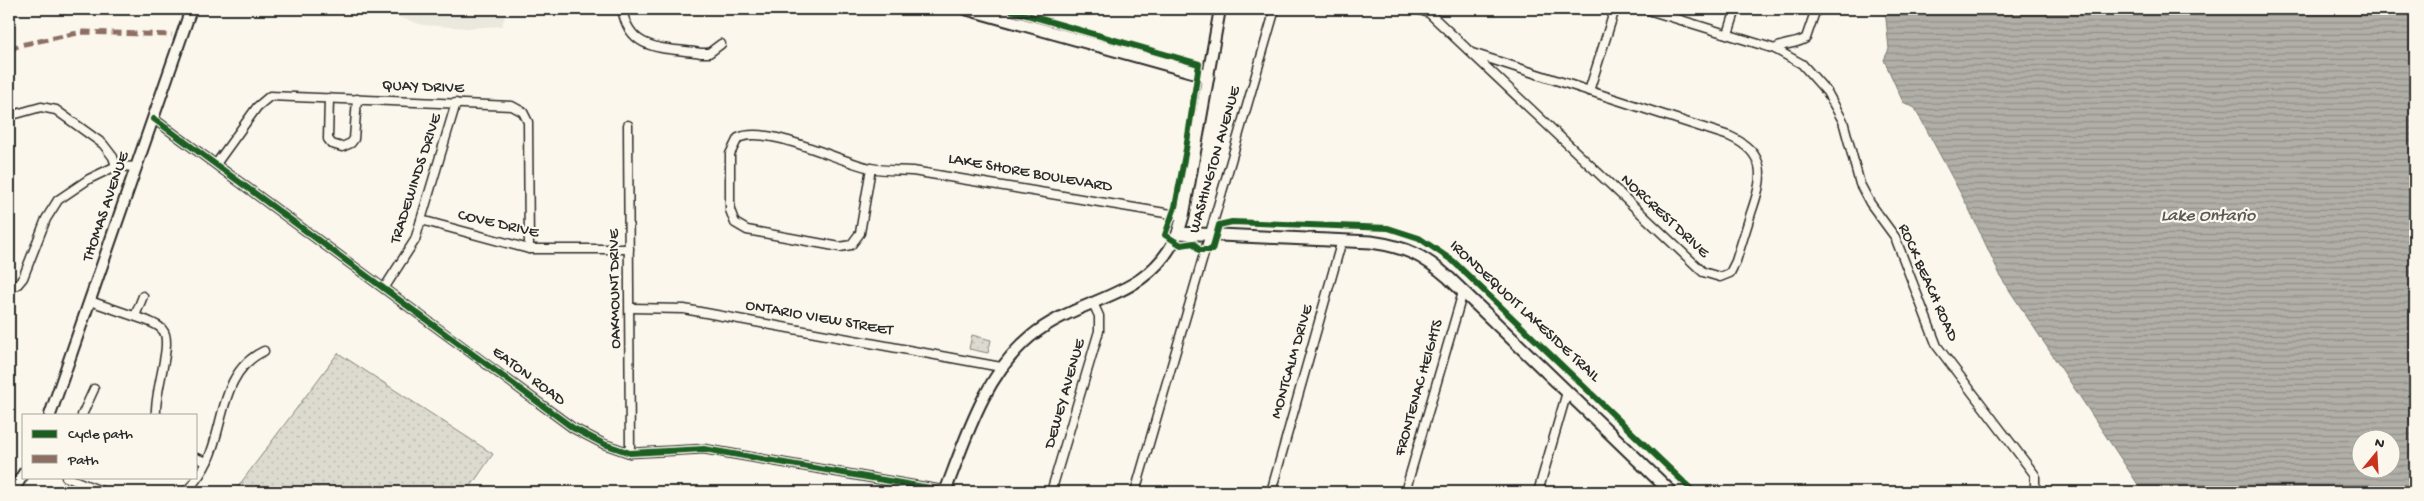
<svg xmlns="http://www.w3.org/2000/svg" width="2424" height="501" viewBox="0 0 2424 501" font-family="'Gochi Hand',sans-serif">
	<defs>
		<pattern id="park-dots" width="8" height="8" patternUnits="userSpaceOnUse" patternTransform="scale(1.25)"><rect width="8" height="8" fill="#dddad0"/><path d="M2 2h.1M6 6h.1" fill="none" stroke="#bebbb3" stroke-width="1.8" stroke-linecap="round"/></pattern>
		<pattern id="water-rules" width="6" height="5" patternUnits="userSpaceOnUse" patternTransform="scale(1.25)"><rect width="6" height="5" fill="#b1afa7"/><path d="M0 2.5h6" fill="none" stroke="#908f88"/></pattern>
	</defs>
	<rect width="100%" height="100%" fill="#fbf7ec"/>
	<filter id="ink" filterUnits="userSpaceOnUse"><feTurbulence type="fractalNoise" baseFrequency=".02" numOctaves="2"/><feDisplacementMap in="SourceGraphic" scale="10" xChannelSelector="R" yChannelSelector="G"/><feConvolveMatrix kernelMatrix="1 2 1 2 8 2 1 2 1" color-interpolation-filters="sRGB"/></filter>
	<g filter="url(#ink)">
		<!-- built -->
		<polygon fill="#ebe8de" points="374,9 507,9 502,26 467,28 423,25"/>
		<!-- park -->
		<g fill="url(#park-dots)" stroke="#84827e">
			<polygon points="972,335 991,340 988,353 969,349"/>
			<polygon points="338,353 493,454 467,492 234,492"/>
		</g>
		<!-- water -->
		<path fill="url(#water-rules)" stroke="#7b7a75" fill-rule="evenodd" d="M 1885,9 L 2415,9 L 2415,492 L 2143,492 L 2002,279 L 1969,209 L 1915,108 L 1903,102 L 1884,60 L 1889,49 ZM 2362,438 L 2392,438 L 2392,468 L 2362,468 Z"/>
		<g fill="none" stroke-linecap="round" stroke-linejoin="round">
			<!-- street casing -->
			<g stroke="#2b2b2b" stroke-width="11">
				<g id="street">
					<path d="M 622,9 C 630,53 664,47 701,53 L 709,53 L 721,44"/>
					<path d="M 1417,9 L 1429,13 L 1703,272 L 1720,277 L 1730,273 L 1736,261 C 1741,245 1746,229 1751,213 C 1763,178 1769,154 1729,136 L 1472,53"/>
					<polyline points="1645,9 1775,49 1802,64 1827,92 1843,121 1860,184 1870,203 1895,237 1937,346 2035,475 2035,487 2033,492"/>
					<polyline points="1006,20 1009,9"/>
					<polyline points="1728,34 1736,9"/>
					<path d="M 1775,49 C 1785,42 1796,45 1806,38 L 1816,9"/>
					<polyline points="1589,91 1615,9"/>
					<polyline points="329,98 328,139 332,144 342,147 351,143 354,139 357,99"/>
					<polyline points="9,116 41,107 56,110 103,144 113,157 116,166"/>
					<polyline points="154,119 573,428 604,444 630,453 704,449 953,492"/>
					<polyline points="628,125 630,453"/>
					<polyline points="216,164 257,107 270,96 512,106 523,112 528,122 529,249"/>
					<path d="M 871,168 L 860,233 L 851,245 L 840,247 L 747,230 L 735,223 L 730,210 L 730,154 L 738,138 C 767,124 839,162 871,168 C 884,171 899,170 913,171 L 1183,216"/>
					<polyline points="421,220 529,249 629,249"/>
					<polyline points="385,287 415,240 456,103"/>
					<polyline points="9,289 18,284 23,278 46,219 58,200 89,179 116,166 137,167"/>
					<path d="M 90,301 L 148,321 C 154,324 161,326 164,332 C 172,346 154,393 156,415"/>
					<polyline points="631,308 684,309 1001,367"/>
					<polyline points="135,316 143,296"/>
					<polyline points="82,415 94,389"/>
					<polyline points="196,458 207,462"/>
					<polyline points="66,477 104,492"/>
					<path d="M 186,492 C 194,483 203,472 208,460 C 225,422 221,371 264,351"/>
					<polyline points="1051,492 1099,331 1099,316 1093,303"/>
					<polyline points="1135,492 1275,9"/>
					<polyline points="1271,492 1342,240"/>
					<polyline points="1405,492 1463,292"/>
					<polyline points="1538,492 1567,392"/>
				</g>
			</g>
			<!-- secondary casing -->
			<g stroke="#2b2b2b" stroke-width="14">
				<g id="secondary">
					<polyline points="1208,76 1220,9"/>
					<polyline points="50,415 191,9"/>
					<polyline points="12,492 24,473"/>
					<path d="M 945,492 C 966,438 984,376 1030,337 C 1082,294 1147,302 1178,233"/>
				</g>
			</g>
			<!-- primary casing -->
			<g stroke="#2b2b2b" stroke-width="15">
				<path id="primary" d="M 967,9 L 1208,76 L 1183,216 L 1178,233 L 1371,242 C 1406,247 1423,255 1449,278 L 1671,492"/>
			</g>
			<!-- street -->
			<use href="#street" stroke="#fbf7ec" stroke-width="8"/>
			<!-- secondary -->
			<use href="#secondary" stroke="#fbf7ec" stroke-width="10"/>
			<!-- primary -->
			<use href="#primary" stroke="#fbf7ec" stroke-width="11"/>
			<!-- quiet -->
			<polyline stroke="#8d6e63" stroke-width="5" stroke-dasharray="10 5" stroke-linecap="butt" points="9,50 20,45 83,32 172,35"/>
			<!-- cycleway casing -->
			<g stroke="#fbf7ec" stroke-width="9">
				<g id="cycleway">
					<polyline points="1006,9 1199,64 1186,149 1175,207 1165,235 1181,245 1194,243 1199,250 1212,250 1219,225 1232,222 1388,228 1419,238 1453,261 1694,492"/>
					<polyline points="154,119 573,428 604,444 630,453 704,449 953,492"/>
				</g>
			</g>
			<!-- cycleway -->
			<use href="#cycleway" stroke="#1b5e20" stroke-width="6"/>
		</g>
	</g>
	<g text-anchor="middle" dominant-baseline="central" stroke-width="4.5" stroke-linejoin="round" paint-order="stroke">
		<!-- street labels -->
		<g font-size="16" fill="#2b2b2b" stroke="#fbf7ec">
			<text transform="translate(423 88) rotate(2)">QUAY DRIVE</text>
			<text transform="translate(1216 160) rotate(-74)">WASHINGTON AVENUE</text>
			<text transform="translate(1030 174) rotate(10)">LAKE SHORE BOULEVARD</text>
			<text transform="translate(417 179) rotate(-72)">TRADEWINDS DRIVE</text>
			<text transform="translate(107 207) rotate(-71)">THOMAS AVENUE</text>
			<text transform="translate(1664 217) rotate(43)">NORCREST DRIVE</text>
			<text transform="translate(498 225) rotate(13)">COVE DRIVE</text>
			<text transform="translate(1927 283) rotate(66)">ROCK BEACH ROAD</text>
			<text transform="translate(616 289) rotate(-91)">OAKMOUNT DRIVE</text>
			<text transform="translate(1524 312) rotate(43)">IRONDEQUOIT LAKESIDE TRAIL</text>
			<text transform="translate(819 319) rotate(10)">ONTARIO VIEW STREET</text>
			<text transform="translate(1293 362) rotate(-74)">MONTCALM DRIVE</text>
			<text transform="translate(528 377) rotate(37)">EATON ROAD</text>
			<text transform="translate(1420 388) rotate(-74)">FRONTENAC HEIGHTS</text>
			<text transform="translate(1066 394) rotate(-74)">DEWEY AVENUE</text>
		</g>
		<!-- water labels -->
		<g font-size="18" font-style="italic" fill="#5a5956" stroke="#fbf7ec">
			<text x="2208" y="216">Lake Ontario</text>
		</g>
	</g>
	<!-- margin -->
	<rect width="2424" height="501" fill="none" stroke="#fbf7ec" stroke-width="30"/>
	<rect x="15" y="15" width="2394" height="471" fill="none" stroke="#2b2b2b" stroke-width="2" filter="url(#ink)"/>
	<!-- legend -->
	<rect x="22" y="414" width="175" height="65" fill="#fbf7ec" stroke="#a8a59f"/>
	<rect x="32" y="430" width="25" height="8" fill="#1b5e20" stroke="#a8a59f"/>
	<text x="68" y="438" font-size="15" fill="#2b2b2b">Cycle path</text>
	<rect x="32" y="455" width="25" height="8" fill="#8d6e63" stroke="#a8a59f"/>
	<text x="68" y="464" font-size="15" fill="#2b2b2b">Path</text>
	<!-- north arrow -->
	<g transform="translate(2376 454) rotate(18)"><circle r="24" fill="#fbf7ec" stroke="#a8a59f"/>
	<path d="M0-4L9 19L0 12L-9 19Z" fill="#c8321e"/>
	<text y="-8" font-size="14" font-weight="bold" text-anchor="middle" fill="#2b2b2b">N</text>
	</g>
</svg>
